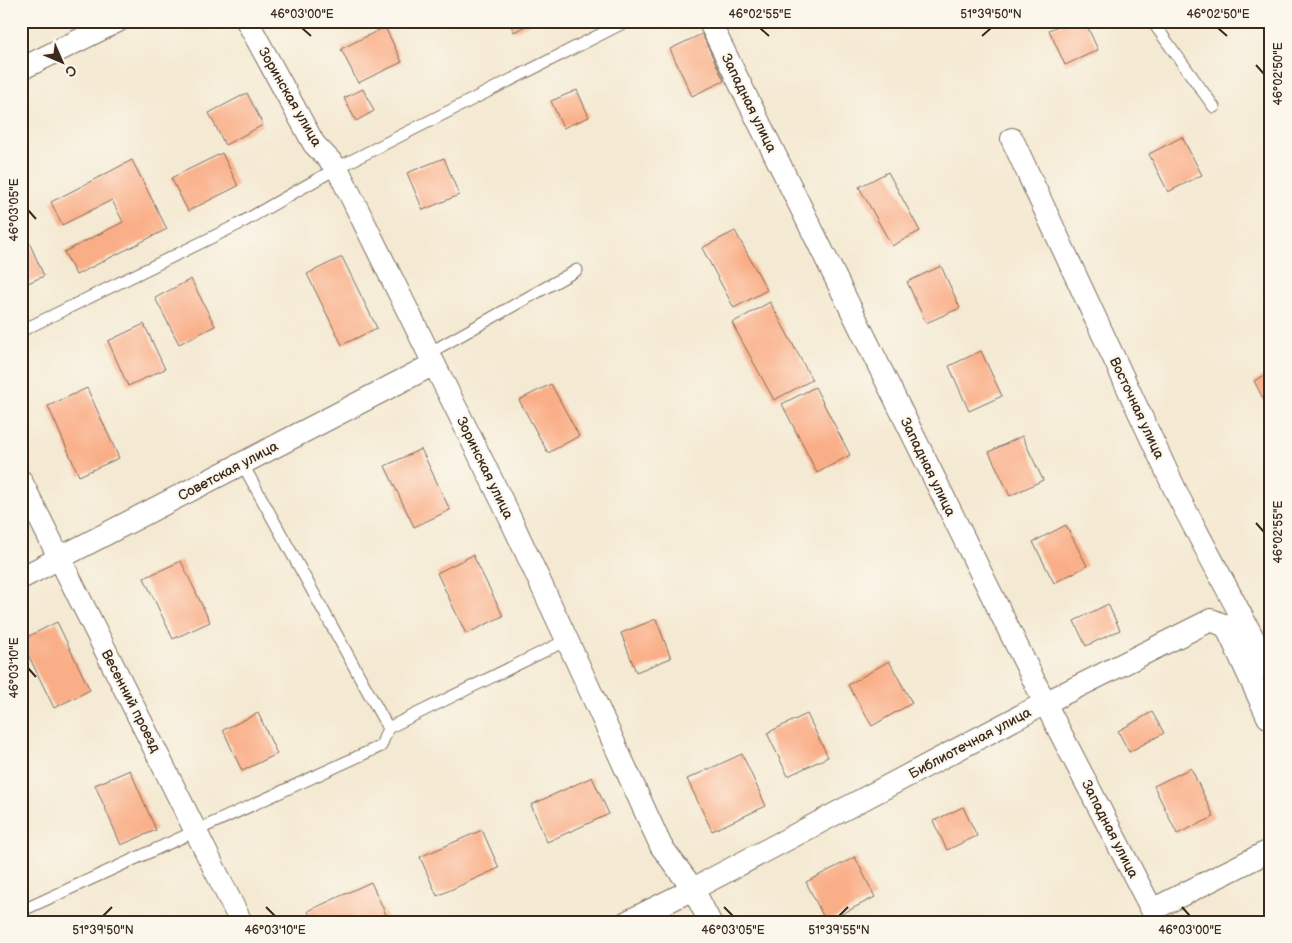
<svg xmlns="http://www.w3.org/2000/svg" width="1292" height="943" viewBox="0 0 1292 943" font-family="'Balsamiq Sans',sans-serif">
	<rect width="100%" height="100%" fill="#fbf7ec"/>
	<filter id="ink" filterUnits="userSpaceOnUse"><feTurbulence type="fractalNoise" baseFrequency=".02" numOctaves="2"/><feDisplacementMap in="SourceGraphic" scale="10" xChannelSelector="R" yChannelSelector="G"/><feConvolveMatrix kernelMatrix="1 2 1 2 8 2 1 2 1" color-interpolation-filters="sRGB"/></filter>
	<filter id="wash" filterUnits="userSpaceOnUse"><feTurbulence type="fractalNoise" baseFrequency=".0096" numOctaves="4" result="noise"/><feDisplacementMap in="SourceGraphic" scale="20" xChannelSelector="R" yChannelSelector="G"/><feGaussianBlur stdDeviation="1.12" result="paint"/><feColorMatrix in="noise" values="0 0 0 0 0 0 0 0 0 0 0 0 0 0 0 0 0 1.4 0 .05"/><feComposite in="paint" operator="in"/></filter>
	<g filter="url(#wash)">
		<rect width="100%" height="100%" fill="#f4e9d2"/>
		<g id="blocks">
			<!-- building -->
			<g fill="#faae87">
				<polygon points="509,21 535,21 514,32"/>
				<polygon points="1069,21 1085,21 1098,50 1065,65 1049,30"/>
				<polygon points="385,27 402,62 358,83 341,49"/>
				<polygon points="702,34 724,81 692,96 670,49"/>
				<polygon points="363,89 374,111 356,121 344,98"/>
				<polygon points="577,90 589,117 563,128 551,101"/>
				<polygon points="247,93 263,125 225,145 209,113"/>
				<polygon points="1182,137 1202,175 1168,192 1149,154"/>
				<polygon points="222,153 238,186 188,211 171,178"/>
				<polygon points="444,158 459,195 423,210 407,173"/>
				<polygon points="132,160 167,229 76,275 64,252 123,222 112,200 62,225 51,202"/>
				<polygon points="888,172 920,231 892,246 859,187"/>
				<polygon points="21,224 44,276 21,286"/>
				<polygon points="735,231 767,290 734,308 702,248"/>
				<polygon points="342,257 377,328 342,345 307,274"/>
				<polygon points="941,266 960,308 926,323 907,282"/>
				<polygon points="191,279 215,326 179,344 155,298"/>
				<polygon points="770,302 812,380 774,400 732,323"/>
				<polygon points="144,324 165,369 128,386 108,341"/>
				<polygon points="981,351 1002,396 969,411 949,366"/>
				<polygon points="1271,372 1271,414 1254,381"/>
				<polygon points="551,384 579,436 548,453 519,400"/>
				<polygon points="815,387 850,455 817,473 782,404"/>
				<polygon points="87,388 119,458 79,476 48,406"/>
				<polygon points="1022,436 1043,480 1010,496 989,452"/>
				<polygon points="421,449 450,510 414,527 385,466"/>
				<polygon points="1066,525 1087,566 1054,583 1033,542"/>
				<polygon points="473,555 503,616 466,634 437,573"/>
				<polygon points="181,561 210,622 173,639 144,578"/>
				<polygon points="1108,604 1120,630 1086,646 1074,621"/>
				<polygon points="656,619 671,658 636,672 621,633"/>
				<polygon points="57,622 90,690 54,708 21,640"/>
				<polygon points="889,661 912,703 872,726 848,685"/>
				<polygon points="1152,712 1164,733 1129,752 1118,731"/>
				<polygon points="258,713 277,754 242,771 223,730"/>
				<polygon points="807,714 828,757 788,776 767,733"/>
				<polygon points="742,754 766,806 712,831 687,779"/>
				<polygon points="1191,768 1214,817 1177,834 1154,786"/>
				<polygon points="130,770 156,830 121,845 95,785"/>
				<polygon points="592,777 609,814 547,842 531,805"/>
				<polygon points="963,807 977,836 947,850 933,821"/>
				<polygon points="482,830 499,868 437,896 420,857"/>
				<polygon points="855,857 875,897 826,922 806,882"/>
				<polygon points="371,882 389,921 313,922 308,911"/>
			</g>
		</g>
	</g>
	<g filter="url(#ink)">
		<use href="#blocks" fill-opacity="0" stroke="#7c6d5d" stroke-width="1"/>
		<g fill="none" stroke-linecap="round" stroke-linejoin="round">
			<!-- lane casing -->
			<g stroke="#7c6d5d" stroke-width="13">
				<g id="lane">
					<polyline points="1152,21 1214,107"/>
					<polyline points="21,331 239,224 337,168 627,21"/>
					<polyline points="429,353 577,270"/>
					<polyline points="242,463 388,728"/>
					<polyline points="21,911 381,746 388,728 567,640"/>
				</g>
			</g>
			<!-- street casing -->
			<g stroke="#7c6d5d" stroke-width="24">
				<g id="street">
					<polyline points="247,21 314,144 337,168 504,505 567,640 661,846 693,889 710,922"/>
					<polyline points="709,21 1045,703 1152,910 1271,850"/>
					<polyline points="21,69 118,21"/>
					<polyline points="1012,139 1179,498 1271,672"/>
					<polyline points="21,481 241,922"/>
					<polyline points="21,578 434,364"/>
					<polyline points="627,922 693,889 1045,703 1211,620 1226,626 1268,717"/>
				</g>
			</g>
			<!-- lane -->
			<use href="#lane" stroke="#fff" stroke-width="11"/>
			<!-- street -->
			<use href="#street" stroke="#fff" stroke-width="22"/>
		</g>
	</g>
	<!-- ticks -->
	<path fill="none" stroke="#3b2a1e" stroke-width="2" d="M 302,28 L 311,36M 760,28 L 769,36M 1218,28 L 1227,36M 982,36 L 991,28M 1256,65 L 1264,74M 28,210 L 36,219M 1256,523 L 1264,532M 28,668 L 36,677M 266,907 L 275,916M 724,907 L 733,916M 1182,907 L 1190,916M 103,916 L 112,907M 839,916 L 848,907"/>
	<g text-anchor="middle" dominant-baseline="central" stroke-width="4.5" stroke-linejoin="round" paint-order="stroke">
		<!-- street labels -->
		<g font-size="14" fill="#3b2a1e" stroke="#fbf7ec">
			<text transform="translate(290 97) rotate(60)">Зоринская улица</text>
			<text transform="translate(749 103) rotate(64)">Западная улица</text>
			<text transform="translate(1137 408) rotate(65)">Восточная улица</text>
			<text transform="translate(928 467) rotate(64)">Западная улица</text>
			<text transform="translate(485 468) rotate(64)">Зоринская улица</text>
			<text transform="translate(228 471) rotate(-28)">Советская улица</text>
			<text transform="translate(131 701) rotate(63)">Весенний проезд</text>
			<text transform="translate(970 743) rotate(-28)">Библиотечная улица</text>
			<text transform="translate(1110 829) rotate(63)">Западная улица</text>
		</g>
	</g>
	<!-- margin -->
	<rect width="1292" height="943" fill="none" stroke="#fbf7ec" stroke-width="55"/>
	<!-- north arrow -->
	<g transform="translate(62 62) rotate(135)" stroke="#fbf7ec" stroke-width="4" paint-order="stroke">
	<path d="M0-4L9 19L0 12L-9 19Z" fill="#3b2a1e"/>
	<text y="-8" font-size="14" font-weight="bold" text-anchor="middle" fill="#3b2a1e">С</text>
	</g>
	<rect x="28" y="28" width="1236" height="888" fill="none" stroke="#3b2a1e" stroke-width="2"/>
	<g font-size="12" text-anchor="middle" fill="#3b2a1e">
		<text x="302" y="18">46°03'00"E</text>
		<text x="760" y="18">46°02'55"E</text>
		<text x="991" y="18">51°39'50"N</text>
		<text x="1218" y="18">46°02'50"E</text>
		<text transform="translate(1278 74) rotate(-90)" y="4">46°02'50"E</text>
		<text transform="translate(14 210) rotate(-90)" y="4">46°03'05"E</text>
		<text transform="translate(1278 532) rotate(-90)" y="4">46°02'55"E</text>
		<text transform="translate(14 668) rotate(-90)" y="4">46°03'10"E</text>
		<text x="103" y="934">51°39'50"N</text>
		<text x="275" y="934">46°03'10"E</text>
		<text x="733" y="934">46°03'05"E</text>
		<text x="839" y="934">51°39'55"N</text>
		<text x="1190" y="934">46°03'00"E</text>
	</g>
</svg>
